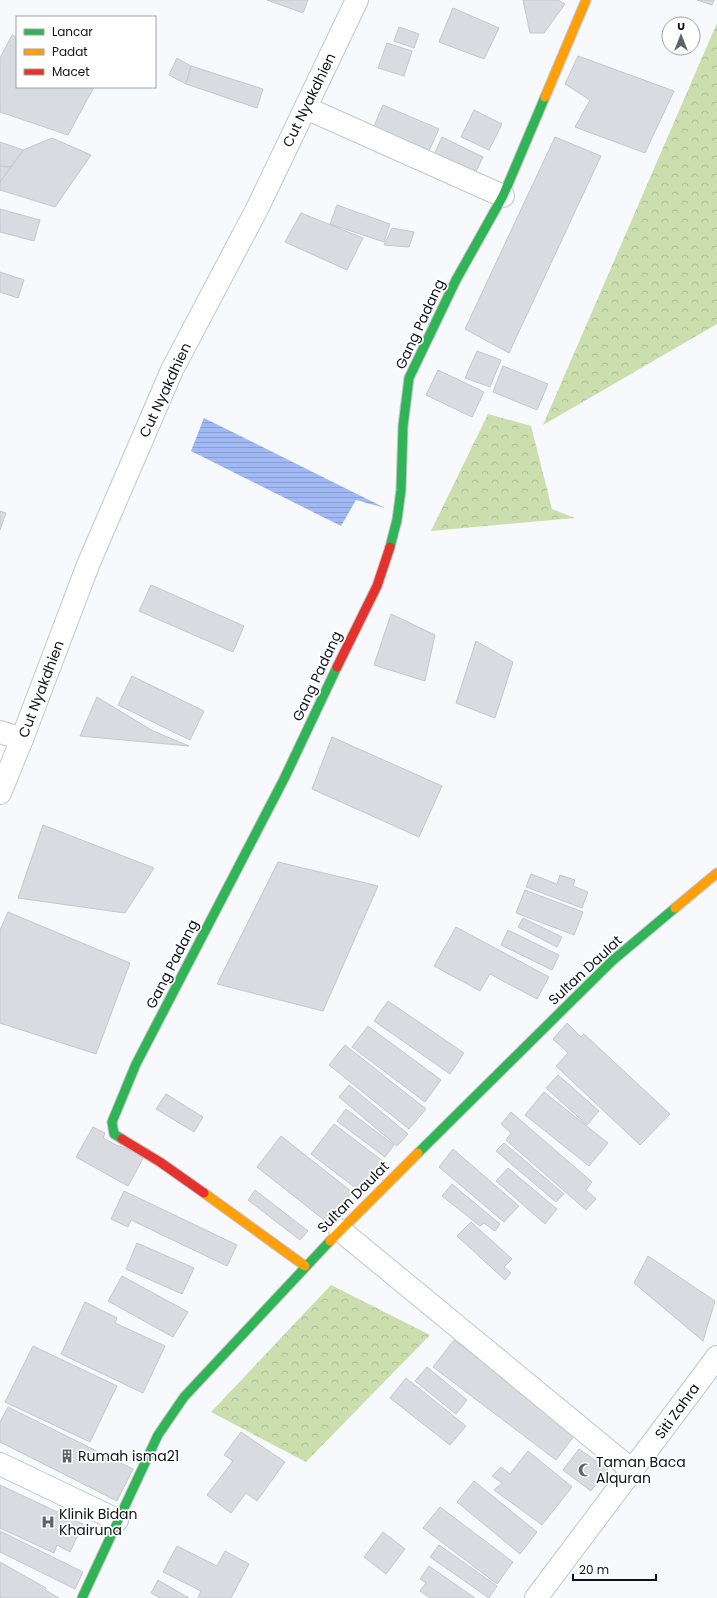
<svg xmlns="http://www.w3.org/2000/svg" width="717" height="1598" viewBox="0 0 717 1598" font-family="Poppins,sans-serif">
	<defs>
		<pattern id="forest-crowns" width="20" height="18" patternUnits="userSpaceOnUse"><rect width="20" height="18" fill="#cbdfae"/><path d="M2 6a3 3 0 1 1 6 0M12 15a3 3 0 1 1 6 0" fill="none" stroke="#adbe95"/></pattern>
		<pattern id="water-rules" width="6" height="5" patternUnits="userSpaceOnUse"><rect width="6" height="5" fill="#a1b9f3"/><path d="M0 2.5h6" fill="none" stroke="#899ed0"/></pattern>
	</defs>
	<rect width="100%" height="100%" fill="#f7f9fc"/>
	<!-- forest -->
	<g fill="url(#forest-crowns)">
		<polygon points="717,23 717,324 543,425"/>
		<polygon points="488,414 531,426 552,509 575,518 431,531"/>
		<polygon points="331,1285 430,1335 306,1462 211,1412"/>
	</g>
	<!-- water -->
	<polygon fill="url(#water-rules)" points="204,418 385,508 356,500 341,526 191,451"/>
	<!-- building -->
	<g fill="#d9dbe0" stroke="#c4c7cc">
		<polygon points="267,0 308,0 303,13"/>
		<polygon points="523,0 558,0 565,4 544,33 530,33"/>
		<polygon points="697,0 714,0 712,5"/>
		<polygon points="453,8 499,28 484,59 439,42"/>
		<polygon points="399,27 419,34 414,48 394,41"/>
		<polygon points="12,35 17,37 17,87 94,87 68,135 0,112 0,58"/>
		<polygon points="387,43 412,51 404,76 378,68"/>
		<polygon points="578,56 674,91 645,153 575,127 590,100 565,84"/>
		<polygon points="177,58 194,68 186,84 169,75"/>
		<polygon points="191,66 263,89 257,108 186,84"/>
		<polygon points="383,105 439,129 426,157 371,133"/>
		<polygon points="474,110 502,124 489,150 461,137"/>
		<polygon points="442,137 483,157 473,178 432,159"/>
		<polygon points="555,137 601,156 509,353 465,329"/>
		<polygon points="52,138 91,155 55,207 0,190 0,182 23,150"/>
		<polygon points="0,142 23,150 11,167 0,166"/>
		<polygon points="0,166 11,167 0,182"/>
		<polygon points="337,205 390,224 384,242 330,224"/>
		<polygon points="0,209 40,220 34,241 0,232"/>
		<polygon points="301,213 363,238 347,270 285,242"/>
		<polygon points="392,228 414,232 409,247 384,245"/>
		<polygon points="0,272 24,280 18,298 0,292"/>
		<polygon points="477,351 501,360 490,387 465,378"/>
		<polygon points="503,366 548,384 537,410 493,392"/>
		<polygon points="438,370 484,392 472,417 426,395"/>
		<polygon points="0,511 6,513 0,530"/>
		<polygon points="151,585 244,626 233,652 139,611"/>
		<polygon points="391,614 435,635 425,681 374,665"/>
		<polygon points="476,641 513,662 495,718 456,703"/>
		<polygon points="132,676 204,711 190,740 118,705"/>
		<polygon points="97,697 153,731 189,746 80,736"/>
		<polygon points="332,737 442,786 419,837 312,789"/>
		<polygon points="43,825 154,868 125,913 18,898"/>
		<polygon points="278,862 378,886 323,1011 217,984"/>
		<polygon points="531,874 557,884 560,875 575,880 573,886 588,892 582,908 526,887"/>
		<polygon points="525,890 583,912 574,935 516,913"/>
		<polygon points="8,912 130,963 96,1054 0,1023 0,930"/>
		<polygon points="523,918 562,937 557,947 518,927"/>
		<polygon points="456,927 549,977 537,999 490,974 480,991 434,966"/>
		<polygon points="508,930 559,955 552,970 501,945"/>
		<polygon points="388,1001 464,1053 450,1074 374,1021"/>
		<polygon points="567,1023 581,1037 584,1034 670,1114 640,1145 556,1066 568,1053 553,1039"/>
		<polygon points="368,1026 441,1080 425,1102 352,1047"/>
		<polygon points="345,1045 426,1109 409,1129 329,1065"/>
		<polygon points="558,1075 599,1111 587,1125 546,1088"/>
		<polygon points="349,1085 408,1134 397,1146 339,1097"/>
		<polygon points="544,1092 608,1143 589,1166 525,1115"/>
		<polygon points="166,1094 203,1117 194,1132 156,1109"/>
		<polygon points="346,1109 394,1145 385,1157 337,1121"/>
		<polygon points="511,1112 592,1182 586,1190 596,1199 586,1210 506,1140 511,1133 501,1124"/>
		<polygon points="334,1124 384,1162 361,1192 311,1154"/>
		<polygon points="93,1127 105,1133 103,1138 116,1145 145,1155 128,1186 76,1157"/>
		<polygon points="281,1136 352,1192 328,1223 257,1167"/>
		<polygon points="504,1143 564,1194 556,1202 496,1151"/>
		<polygon points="453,1149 519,1206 504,1222 439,1167"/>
		<polygon points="508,1168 557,1209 545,1224 496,1181"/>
		<polygon points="452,1184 500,1224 495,1231 484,1223 480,1226 442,1196"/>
		<polygon points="255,1190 308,1231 300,1240 248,1200"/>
		<polygon points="124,1191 237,1245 227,1266 131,1220 128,1227 111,1219"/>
		<polygon points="471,1222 512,1259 504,1267 511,1273 505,1280 457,1236"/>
		<polygon points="137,1243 194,1268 182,1294 126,1269"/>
		<polygon points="648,1256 715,1301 703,1341 634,1283"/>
		<polygon points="122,1276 188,1312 173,1337 108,1301"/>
		<polygon points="85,1302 117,1318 115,1323 165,1346 143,1393 61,1354"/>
		<polygon points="454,1340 577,1432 556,1460 433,1367"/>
		<polygon points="33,1346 117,1386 90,1442 5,1402"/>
		<polygon points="427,1367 467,1400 456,1414 415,1381"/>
		<polygon points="406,1378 466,1426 450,1445 390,1398"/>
		<polygon points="8,1407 133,1469 117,1501 0,1442 0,1422"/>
		<polygon points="241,1432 285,1462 257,1501 246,1493 231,1513 207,1495 233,1461 224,1455"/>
		<polygon points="579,1449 608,1469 591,1491 563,1470"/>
		<polygon points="528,1451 572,1487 542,1525 494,1490 502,1483 492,1476 501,1467 510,1474"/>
		<polygon points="474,1481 537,1532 520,1554 457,1502"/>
		<polygon points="0,1485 83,1524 70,1552 57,1545 54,1553 0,1528"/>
		<polygon points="440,1507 513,1562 497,1584 423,1528"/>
		<polygon points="0,1531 83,1572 75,1589 0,1552"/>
		<polygon points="383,1532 405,1549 386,1574 364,1557"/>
		<polygon points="439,1545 497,1586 489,1598 430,1557"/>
		<polygon points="177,1546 217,1566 225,1551 249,1564 231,1598 198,1598 201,1591 163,1572"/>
		<polygon points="0,1562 46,1588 45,1590 59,1598 0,1598"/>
		<polygon points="429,1566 475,1598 430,1598 420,1591 426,1583 420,1579"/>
		<polygon points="158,1580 189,1598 160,1598 151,1593"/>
	</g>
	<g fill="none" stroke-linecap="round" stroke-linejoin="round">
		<!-- street casing -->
		<g stroke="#c3c6ca" stroke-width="24">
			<g id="street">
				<polyline points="306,108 503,196"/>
				<polyline points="0,732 22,739"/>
				<polyline points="0,793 22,739 88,565 172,370 257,209 357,0"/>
				<polyline points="340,1230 633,1471"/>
				<polyline points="0,1464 117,1520"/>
				<polyline points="536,1598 717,1357"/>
			</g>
		</g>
		<!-- fast casing -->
		<g stroke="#c3c6ca" stroke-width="11">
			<g id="fast">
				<polyline points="390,547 397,520 401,490 403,426 409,378 456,280 503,196 545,97"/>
				<polyline points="122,1139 114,1134 112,1122 136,1064 284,779 337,667"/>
				<polyline points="418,1153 612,961 675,908"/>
				<polyline points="82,1598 158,1435 184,1397 330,1241"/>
			</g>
		</g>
		<!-- slow casing -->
		<g stroke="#c3c6ca" stroke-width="11">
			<g id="slow">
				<polyline points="545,97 586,0"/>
				<polyline points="675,908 717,873"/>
				<polyline points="204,1193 305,1266"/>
				<polyline points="330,1241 418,1153"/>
			</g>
		</g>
		<!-- jam casing -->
		<g stroke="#c3c6ca" stroke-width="11">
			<g id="jam">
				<polyline points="337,667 377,586 390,547"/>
				<polyline points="122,1139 160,1162 204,1193"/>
			</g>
		</g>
		<!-- street -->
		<use href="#street" stroke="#fefeff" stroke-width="22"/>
		<!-- fast -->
		<use href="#fast" stroke="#30b455" stroke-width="9"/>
		<!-- slow -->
		<use href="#slow" stroke="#ff9f0a" stroke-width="9"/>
		<!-- jam -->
		<use href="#jam" stroke="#e5322d" stroke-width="9"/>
	</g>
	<!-- icons -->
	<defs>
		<g id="building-bare" transform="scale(1.08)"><path d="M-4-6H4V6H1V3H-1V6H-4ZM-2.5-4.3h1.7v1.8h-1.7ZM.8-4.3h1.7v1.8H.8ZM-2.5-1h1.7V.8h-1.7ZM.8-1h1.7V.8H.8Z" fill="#606368" stroke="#fff" stroke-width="2.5" paint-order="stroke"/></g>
		<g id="mosque-bare" transform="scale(1.08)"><path d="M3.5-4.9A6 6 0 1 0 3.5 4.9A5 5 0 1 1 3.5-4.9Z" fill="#606368" stroke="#fff" stroke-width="2.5" paint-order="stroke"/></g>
		<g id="hospital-bare" transform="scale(1.08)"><path d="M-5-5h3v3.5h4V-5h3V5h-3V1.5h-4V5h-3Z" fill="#606368" stroke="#fff" stroke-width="2.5" paint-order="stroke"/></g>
	</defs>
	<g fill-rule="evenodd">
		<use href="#building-bare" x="67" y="1456"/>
		<use href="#mosque-bare" x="585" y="1470"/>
		<use href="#hospital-bare" x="48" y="1522"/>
	</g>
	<g text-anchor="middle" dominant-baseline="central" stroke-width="3.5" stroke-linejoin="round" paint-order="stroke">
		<!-- street labels -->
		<g font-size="14" fill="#0f1218" stroke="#fff">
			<text transform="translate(309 100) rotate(-64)">Cut Nyakdhien</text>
			<text transform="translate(420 324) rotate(-65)">Gang Padang</text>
			<text transform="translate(165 390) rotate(-65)">Cut Nyakdhien</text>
			<text transform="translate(317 676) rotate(-65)">Gang Padang</text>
			<text transform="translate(41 689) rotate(-69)">Cut Nyakdhien</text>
			<text transform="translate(172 964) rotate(-63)">Gang Padang</text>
			<text transform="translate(585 970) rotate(-43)">Sultan Daulat</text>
			<text transform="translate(353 1197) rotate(-45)">Sultan Daulat</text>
			<text transform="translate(677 1411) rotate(-54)">Siti Zahra</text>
		</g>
		<!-- poi labels -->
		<g font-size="14" fill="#0f1218" stroke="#fff" text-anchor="start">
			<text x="78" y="1456">Rumah isma21</text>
			<text x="596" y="1462">Taman Baca<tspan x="596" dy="16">Alquran</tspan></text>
			<text x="59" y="1514">Klinik Bidan<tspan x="59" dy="16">Khairuna</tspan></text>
		</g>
	</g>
	<!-- legend -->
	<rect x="16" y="16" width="140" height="72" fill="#ffffff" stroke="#9fa0a3"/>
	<rect x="24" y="29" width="20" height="6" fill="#30b455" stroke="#9fa0a3"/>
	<text x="52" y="36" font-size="12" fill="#0f1218">Lancar</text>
	<rect x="24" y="49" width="20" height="6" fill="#ff9f0a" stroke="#9fa0a3"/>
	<text x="52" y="56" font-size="12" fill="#0f1218">Padat</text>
	<rect x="24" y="69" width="20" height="6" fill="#e5322d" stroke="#9fa0a3"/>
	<text x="52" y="76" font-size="12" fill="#0f1218">Macet</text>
	<!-- north arrow -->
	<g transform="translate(681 36)"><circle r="19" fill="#ffffff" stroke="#9fa0a3"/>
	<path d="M0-3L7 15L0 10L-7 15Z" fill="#606368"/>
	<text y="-6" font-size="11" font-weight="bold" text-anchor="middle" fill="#0f1218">U</text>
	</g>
	<!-- scale -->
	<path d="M573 1574v6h83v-6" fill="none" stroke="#0f1218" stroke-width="2"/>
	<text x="579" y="1574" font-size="12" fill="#0f1218" stroke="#ffffff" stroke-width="3" paint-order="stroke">20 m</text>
</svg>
